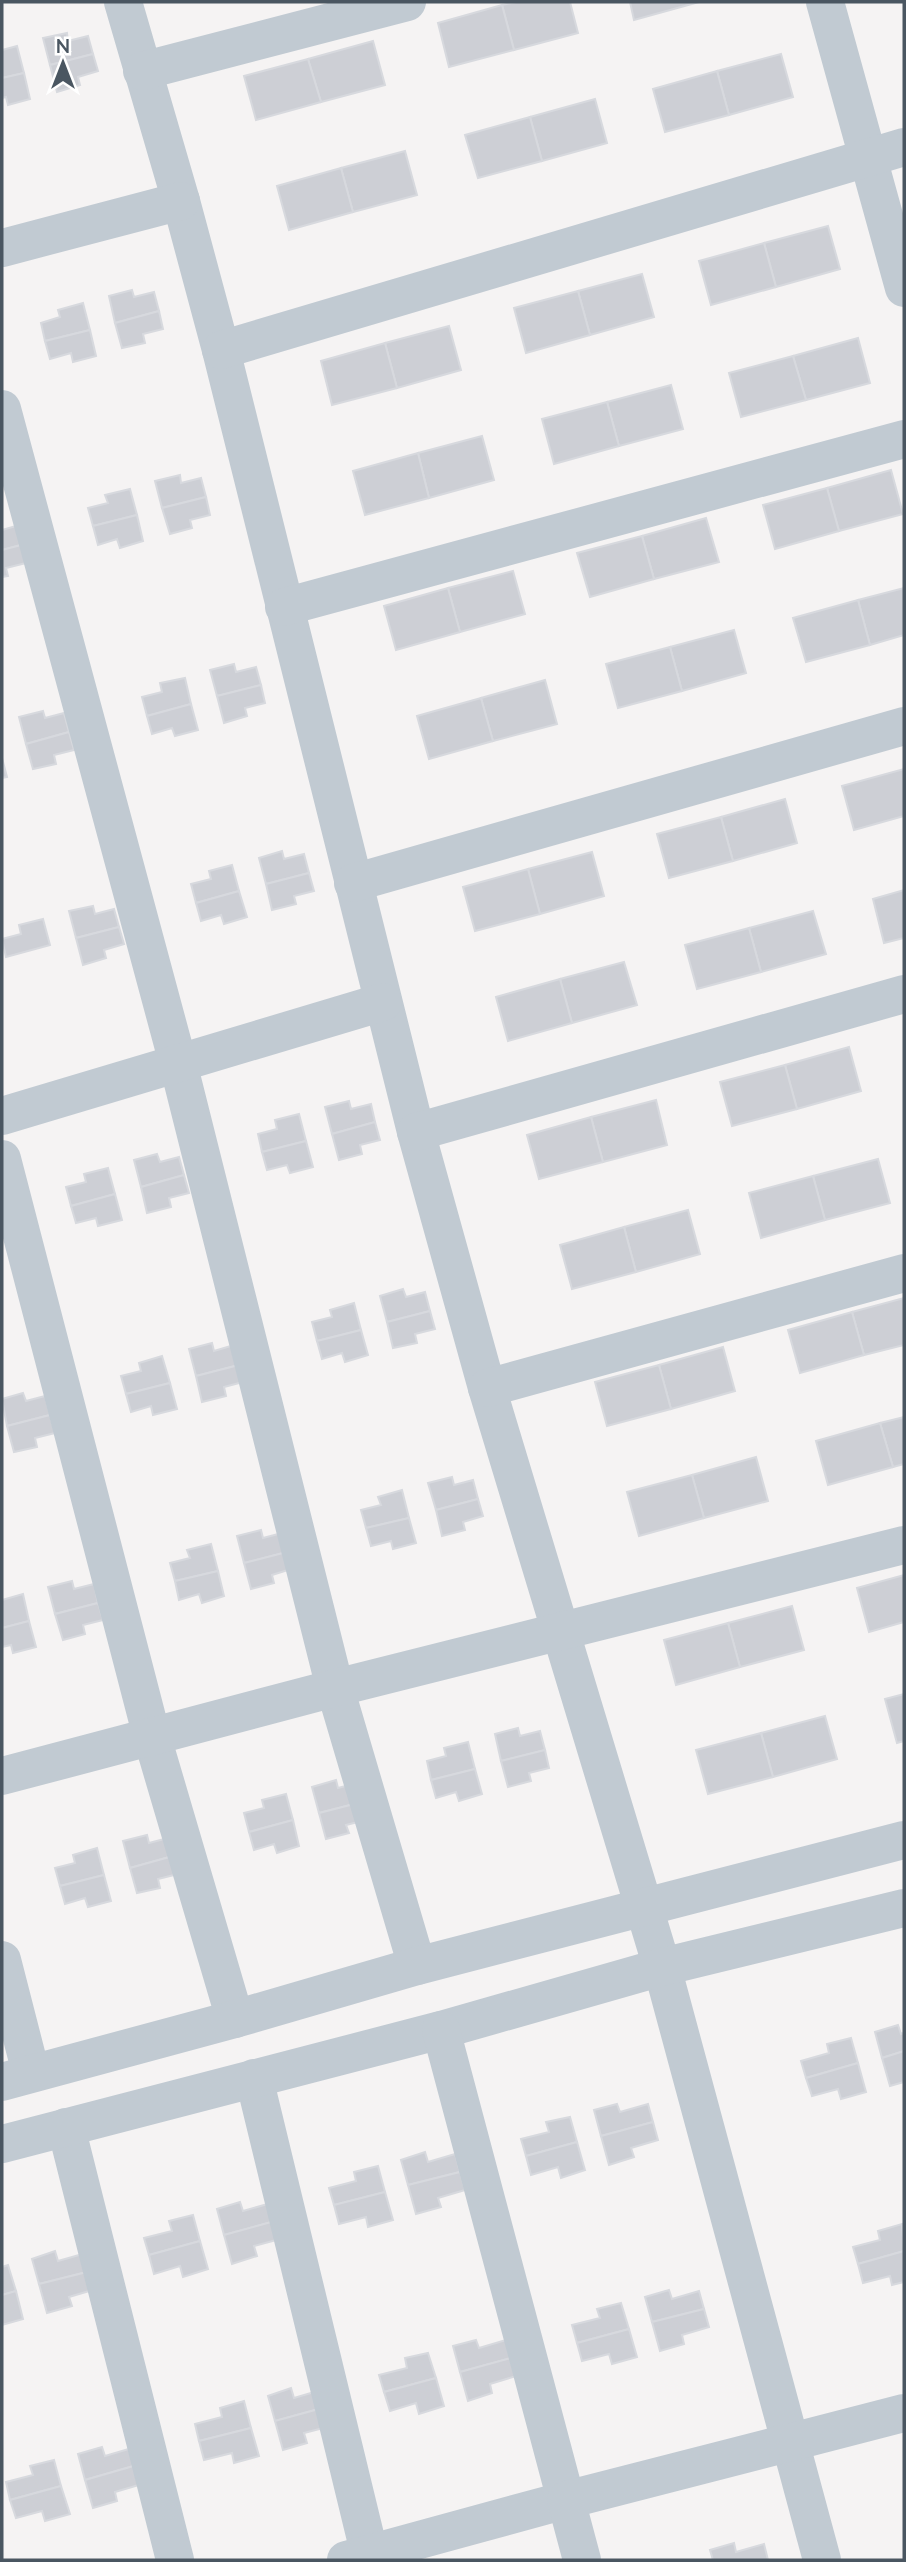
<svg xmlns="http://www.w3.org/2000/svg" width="906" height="2562" viewBox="0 0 906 2562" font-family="Mulish,sans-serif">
	<rect width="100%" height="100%" fill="#f5f3f3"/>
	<!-- building -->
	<g fill="#cdcfd5" stroke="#d7d9de" stroke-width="2">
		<polygon points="516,2 570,2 578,33 514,50 502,5"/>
		<polygon points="630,2 699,2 634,20"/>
		<polygon points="502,5 514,50 449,67 438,23"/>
		<polygon points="67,33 68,41 88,36 93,54 50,65 43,38"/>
		<polygon points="373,41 385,85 321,102 308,59"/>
		<polygon points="17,46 24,73 2,78 2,50"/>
		<polygon points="93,54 98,71 78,77 80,85 57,92 50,65"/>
		<polygon points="781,54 793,97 729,115 717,71"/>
		<polygon points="308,59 321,102 256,120 244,76"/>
		<polygon points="717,71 729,115 665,132 653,89"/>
		<polygon points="24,73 30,99 8,105 6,97 2,98 2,78"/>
		<polygon points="595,99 607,143 542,161 530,117"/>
		<polygon points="530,117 542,161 478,178 465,135"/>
		<polygon points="405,151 417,195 353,212 341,168"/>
		<polygon points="341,168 353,212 289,230 277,186"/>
		<polygon points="828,226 840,269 776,287 764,243"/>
		<polygon points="764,243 776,287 711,305 699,261"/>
		<polygon points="642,274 654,317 590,335 578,291"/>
		<polygon points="132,290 134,297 154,292 159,311 115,323 109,296"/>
		<polygon points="578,291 590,335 526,353 514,308"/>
		<polygon points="83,303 90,330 45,341 41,323 60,317 58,310"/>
		<polygon points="159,311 163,329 143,334 145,343 122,348 115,323"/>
		<polygon points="449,326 461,370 397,388 385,343"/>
		<polygon points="90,330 96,356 73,362 71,353 50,359 45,341"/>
		<polygon points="858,338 870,383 806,400 793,356"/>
		<polygon points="385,343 397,388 332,405 321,361"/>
		<polygon points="793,356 806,400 741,417 729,373"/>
		<polygon points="671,385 683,429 619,446 607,402"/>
		<polygon points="607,402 619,446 554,464 542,419"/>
		<polygon points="482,436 494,480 429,498 418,453"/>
		<polygon points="418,453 429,498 365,515 353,471"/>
		<polygon points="891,470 903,514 839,531 827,488"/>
		<polygon points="180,475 181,483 201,478 206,497 162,508 155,481"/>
		<polygon points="827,488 839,531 775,549 763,505"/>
		<polygon points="130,489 137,515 93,526 88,508 108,503 105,495"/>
		<polygon points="206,497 210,515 190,520 192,528 170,534 162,508"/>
		<polygon points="137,515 143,541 120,548 117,539 98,545 93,526"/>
		<polygon points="706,518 719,562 654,579 642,536"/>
		<polygon points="16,526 21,545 2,550 2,530"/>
		<polygon points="642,536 654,579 590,597 577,553"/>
		<polygon points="21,545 26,563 6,568 8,576 2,577 2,550"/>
		<polygon points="513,571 525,614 460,632 448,588"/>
		<polygon points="448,588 460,632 396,650 384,606"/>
		<polygon points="904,588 904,635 870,645 858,600"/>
		<polygon points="858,600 870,645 806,662 793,618"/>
		<polygon points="734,630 746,673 682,691 670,647"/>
		<polygon points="670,647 682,691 618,708 606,664"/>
		<polygon points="234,664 236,672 256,667 261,685 217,696 210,670"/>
		<polygon points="185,678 191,704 147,716 142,697 162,692 160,683"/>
		<polygon points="545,680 557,724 493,741 481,698"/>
		<polygon points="261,685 265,703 245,708 247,716 224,723 217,696"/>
		<polygon points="481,698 493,741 429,759 417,716"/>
		<polygon points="191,704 198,730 175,736 172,728 152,734 147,716"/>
		<polygon points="43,711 45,718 64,713 69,732 26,744 19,717"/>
		<polygon points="69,732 74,750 54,755 56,764 33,769 26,744"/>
		<polygon points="2,758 7,777 2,778"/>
		<polygon points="904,769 904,816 854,830 842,786"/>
		<polygon points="785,799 797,843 733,861 721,817"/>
		<polygon points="721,817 733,861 669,878 657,834"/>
		<polygon points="282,851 284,859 304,854 309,873 266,884 259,858"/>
		<polygon points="592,852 604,896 540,914 528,869"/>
		<polygon points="232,865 239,891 196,903 191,884 211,879 209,871"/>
		<polygon points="528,869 540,914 475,931 463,887"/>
		<polygon points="309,873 314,891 294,896 296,904 272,910 266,884"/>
		<polygon points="904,890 904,938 884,943 873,899"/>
		<polygon points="239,891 247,917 224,924 221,915 201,921 196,903"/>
		<polygon points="93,906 95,914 114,909 119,927 76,938 69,911"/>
		<polygon points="813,911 826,954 761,972 749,928"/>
		<polygon points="43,919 50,945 6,957 2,939 21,934 19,925"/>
		<polygon points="119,927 124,944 104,950 106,958 83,965 76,938"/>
		<polygon points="749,928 761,972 697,989 685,945"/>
		<polygon points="624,962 637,1005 572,1023 560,979"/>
		<polygon points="560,979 572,1023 508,1041 496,997"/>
		<polygon points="849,1047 861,1091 797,1109 785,1065"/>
		<polygon points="785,1065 797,1109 732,1126 720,1082"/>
		<polygon points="656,1100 667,1145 603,1162 591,1117"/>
		<polygon points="349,1101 351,1109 371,1104 375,1122 332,1134 325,1107"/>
		<polygon points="299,1114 306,1141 262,1152 258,1134 277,1129 275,1120"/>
		<polygon points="591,1117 603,1162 539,1179 527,1135"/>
		<polygon points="375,1122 380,1140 360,1145 362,1154 339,1160 332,1134"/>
		<polygon points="306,1141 313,1167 290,1173 287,1165 267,1170 262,1152"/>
		<polygon points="157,1154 160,1162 179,1157 184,1175 141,1187 134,1160"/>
		<polygon points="878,1159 890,1203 825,1220 813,1176"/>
		<polygon points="108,1168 115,1194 71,1206 66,1187 86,1182 84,1174"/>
		<polygon points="184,1175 189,1193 169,1198 171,1207 147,1213 141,1187"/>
		<polygon points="813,1176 825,1220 761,1238 749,1193"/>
		<polygon points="115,1194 122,1220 98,1226 96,1218 76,1223 71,1206"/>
		<polygon points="688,1210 700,1254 636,1272 624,1227"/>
		<polygon points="624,1227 636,1272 572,1289 560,1245"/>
		<polygon points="403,1289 406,1297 425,1292 430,1311 387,1322 380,1296"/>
		<polygon points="904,1298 904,1345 864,1355 852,1312"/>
		<polygon points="354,1303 361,1330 317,1341 312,1322 332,1317 330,1310"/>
		<polygon points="430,1311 435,1329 415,1334 417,1343 393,1348 387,1322"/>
		<polygon points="852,1312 864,1355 800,1373 788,1330"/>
		<polygon points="361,1330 368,1355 345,1362 342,1353 322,1359 317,1341"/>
		<polygon points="212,1343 214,1351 234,1345 239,1365 196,1376 189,1349"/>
		<polygon points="723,1347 735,1391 671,1409 659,1365"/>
		<polygon points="162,1356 170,1383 126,1394 121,1376 141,1371 139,1363"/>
		<polygon points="239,1365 243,1382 224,1387 226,1396 202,1402 196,1376"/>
		<polygon points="659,1365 671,1409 607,1426 595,1382"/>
		<polygon points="170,1383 177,1409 153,1415 151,1406 131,1412 126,1394"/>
		<polygon points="23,1393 26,1401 45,1396 50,1415 7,1426 2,1399"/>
		<polygon points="50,1415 55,1433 35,1438 37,1447 14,1452 7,1426"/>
		<polygon points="904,1417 904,1464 893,1467 880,1423"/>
		<polygon points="880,1423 893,1467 828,1485 816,1441"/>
		<polygon points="756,1457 768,1501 704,1518 692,1475"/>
		<polygon points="692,1475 704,1518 639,1536 627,1492"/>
		<polygon points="452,1477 454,1485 473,1480 478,1499 436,1510 428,1483"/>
		<polygon points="402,1490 409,1518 366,1528 361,1510 381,1505 378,1497"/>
		<polygon points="478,1499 483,1516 463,1522 465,1530 442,1536 436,1510"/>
		<polygon points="409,1518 416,1543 393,1549 391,1541 371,1546 366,1528"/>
		<polygon points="261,1530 263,1538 282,1533 287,1552 244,1563 237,1536"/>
		<polygon points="211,1544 218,1571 175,1581 170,1563 190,1558 187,1550"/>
		<polygon points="287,1552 291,1569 272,1575 274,1583 251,1589 244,1563"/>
		<polygon points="218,1571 224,1596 202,1603 199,1594 179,1600 175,1581"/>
		<polygon points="904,1575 904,1622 869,1632 857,1588"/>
		<polygon points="72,1581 74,1589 94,1584 98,1603 55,1614 48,1587"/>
		<polygon points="23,1594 29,1621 2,1628 2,1600"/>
		<polygon points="98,1603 103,1620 83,1625 85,1634 63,1640 55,1614"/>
		<polygon points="792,1606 804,1650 740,1667 728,1623"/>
		<polygon points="29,1621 36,1647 13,1653 11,1645 2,1647 2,1628"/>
		<polygon points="728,1623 740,1667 676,1685 664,1640"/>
		<polygon points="904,1694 904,1741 897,1743 885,1699"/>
		<polygon points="825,1716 837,1759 773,1777 761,1733"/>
		<polygon points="518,1728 520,1736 540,1731 545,1750 501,1761 495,1734"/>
		<polygon points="761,1733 773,1777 708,1794 696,1750"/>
		<polygon points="468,1742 475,1769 431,1780 427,1761 446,1756 444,1748"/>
		<polygon points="545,1750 549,1768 529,1773 531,1781 508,1787 501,1761"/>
		<polygon points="475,1769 482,1794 459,1801 456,1792 436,1798 431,1780"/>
		<polygon points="336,1780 338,1788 357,1783 362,1802 319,1813 312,1787"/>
		<polygon points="286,1794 293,1820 249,1832 244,1813 264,1808 262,1800"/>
		<polygon points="362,1802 366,1820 346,1825 349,1833 326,1839 319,1813"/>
		<polygon points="293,1820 299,1846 277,1853 274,1844 254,1850 249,1832"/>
		<polygon points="147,1835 149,1843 168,1838 173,1856 130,1868 123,1841"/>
		<polygon points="97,1848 104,1875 60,1886 55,1868 75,1863 73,1855"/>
		<polygon points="173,1856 178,1874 158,1879 160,1888 137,1893 130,1868"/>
		<polygon points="104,1875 111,1901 88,1907 85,1898 65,1904 60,1886"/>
		<polygon points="898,2025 901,2034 904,2033 904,2051 882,2058 875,2032"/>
		<polygon points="851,2038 858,2063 806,2078 801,2061 829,2053 827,2044"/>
		<polygon points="904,2051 904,2082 890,2086 882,2058"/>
		<polygon points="858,2063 866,2092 841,2099 838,2089 812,2096 806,2078"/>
		<polygon points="617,2104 620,2112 648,2104 653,2122 601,2136 594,2110"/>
		<polygon points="570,2117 577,2142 526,2156 521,2139 549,2132 546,2122"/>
		<polygon points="653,2122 658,2140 631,2148 634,2157 609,2165 601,2136"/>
		<polygon points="577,2142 585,2170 561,2178 558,2167 531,2175 526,2156"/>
		<polygon points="425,2152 428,2162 455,2154 460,2172 408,2185 401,2160"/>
		<polygon points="378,2166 385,2192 334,2205 329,2188 356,2181 354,2172"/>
		<polygon points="460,2172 465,2190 438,2198 441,2207 416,2214 408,2185"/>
		<polygon points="385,2192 393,2220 368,2227 366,2217 339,2224 334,2205"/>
		<polygon points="240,2202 243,2211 271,2203 275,2221 224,2235 217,2209"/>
		<polygon points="193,2215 200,2241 149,2255 144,2238 172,2231 169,2221"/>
		<polygon points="275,2221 280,2239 254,2246 257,2256 232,2264 224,2235"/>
		<polygon points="902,2224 904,2251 858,2264 853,2247 880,2240 878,2231"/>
		<polygon points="200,2241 208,2269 183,2277 180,2266 154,2274 149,2255"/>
		<polygon points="55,2251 58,2261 86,2253 91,2271 39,2284 32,2259"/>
		<polygon points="904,2251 904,2282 892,2285 890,2276 863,2283 858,2264"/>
		<polygon points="8,2265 16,2291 2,2295 2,2267"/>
		<polygon points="91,2271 96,2289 69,2297 72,2306 47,2313 39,2284"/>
		<polygon points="669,2290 672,2299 699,2291 704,2309 652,2322 645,2297"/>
		<polygon points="16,2291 23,2319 2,2325 2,2295"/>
		<polygon points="621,2303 629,2329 577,2343 572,2325 600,2318 597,2309"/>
		<polygon points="704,2309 709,2327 682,2335 684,2344 660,2351 652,2322"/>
		<polygon points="629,2329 637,2357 612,2364 609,2354 582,2361 577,2343"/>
		<polygon points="476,2340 479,2348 506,2340 511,2358 460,2372 453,2346"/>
		<polygon points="428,2353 436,2378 384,2392 379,2375 407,2368 405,2358"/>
		<polygon points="511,2358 516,2376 490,2384 492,2393 468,2401 460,2372"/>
		<polygon points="436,2378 444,2406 419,2414 416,2403 390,2411 384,2392"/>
		<polygon points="291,2388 294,2398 321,2390 326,2407 275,2421 268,2396"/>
		<polygon points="244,2401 251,2428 199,2441 195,2424 222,2417 220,2408"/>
		<polygon points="326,2407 331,2426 304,2433 307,2443 283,2450 275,2421"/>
		<polygon points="251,2428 259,2456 234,2463 232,2453 204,2460 199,2441"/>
		<polygon points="102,2447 105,2456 132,2448 137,2465 85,2480 78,2454"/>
		<polygon points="54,2460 61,2486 10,2500 6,2482 33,2475 30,2466"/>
		<polygon points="137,2465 142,2484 115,2492 117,2501 93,2508 85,2480"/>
		<polygon points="61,2486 70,2514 45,2521 42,2511 16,2518 10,2500"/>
		<polygon points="734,2543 736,2552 764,2544 768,2560 713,2560 710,2550"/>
	</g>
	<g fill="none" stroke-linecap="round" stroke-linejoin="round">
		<!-- minor -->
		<g stroke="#c1cad2" stroke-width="38">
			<polyline points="123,2 181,201 221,350 416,1132 487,1388 662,1967 822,2560"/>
			<polyline points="825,2 904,288"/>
			<polyline points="142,71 407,2"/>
			<polyline points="2,248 181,201"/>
			<polyline points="221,350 904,147"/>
			<polyline points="2,409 178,1063 335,1688 417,1966"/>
			<polyline points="284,607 904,439"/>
			<polyline points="353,883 904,726"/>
			<polyline points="2,1116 383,1002"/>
			<polyline points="416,1132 904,994"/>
			<polyline points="2,1159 152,1737 235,2019"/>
			<polyline points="487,1388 904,1273"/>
			<polyline points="2,1776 335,1688 904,1545"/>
			<polyline points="2,1960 31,2073"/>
			<polyline points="254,2078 371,2560"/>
			<polyline points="2,2082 235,2019 417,1966 904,1840"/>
			<polyline points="66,2127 175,2560"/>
			<polyline points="2,2144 441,2030 662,1967 904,1908"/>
			<polyline points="346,2560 566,2500 441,2030"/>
			<polyline points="582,2560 566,2500 904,2413"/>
		</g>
	</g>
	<!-- border -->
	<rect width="906" height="2562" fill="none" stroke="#4a5661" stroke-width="7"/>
	<!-- north arrow -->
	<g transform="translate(63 63)" stroke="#ffffff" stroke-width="5" paint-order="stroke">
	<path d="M0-5L12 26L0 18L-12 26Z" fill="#4a5661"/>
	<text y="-10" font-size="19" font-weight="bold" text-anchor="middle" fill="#4a5661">N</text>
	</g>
</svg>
